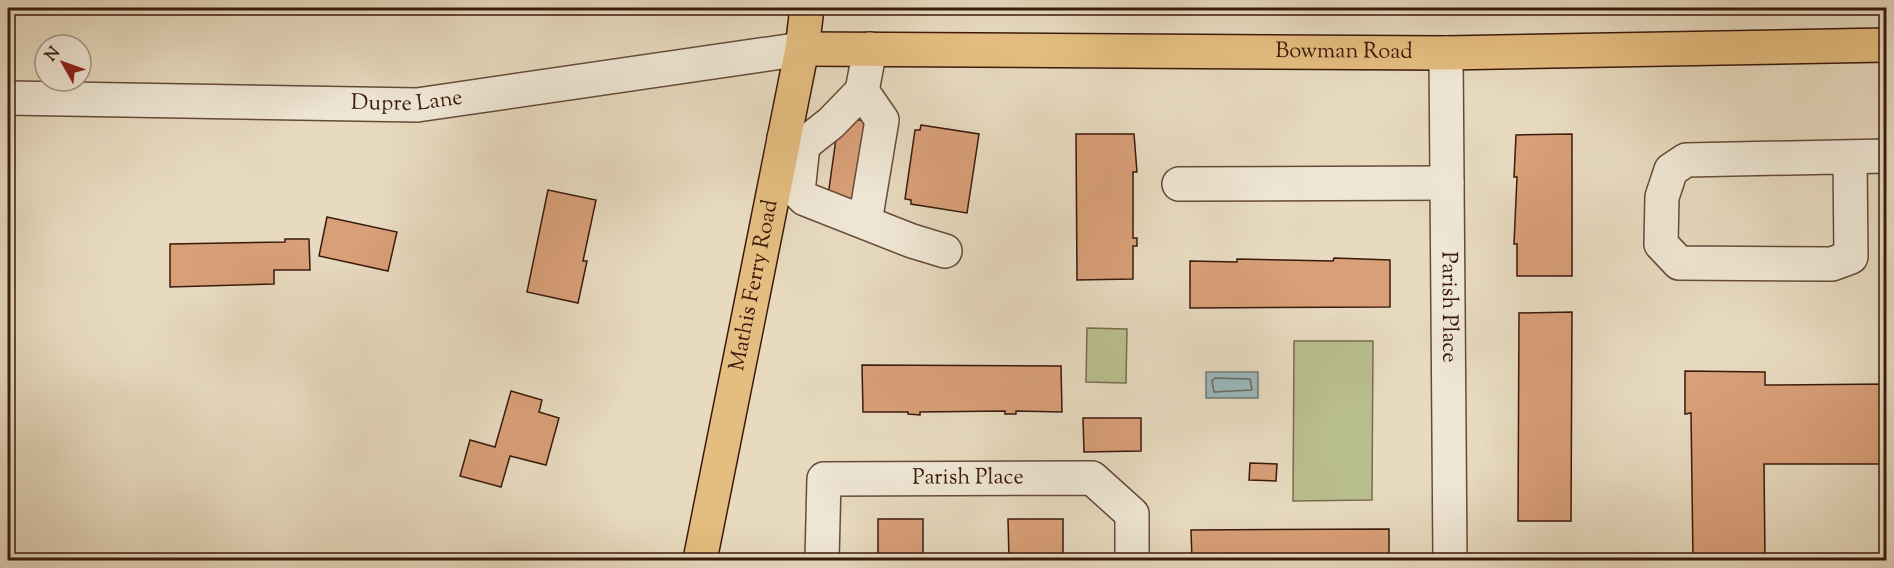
<svg xmlns="http://www.w3.org/2000/svg" width="1894" height="568" viewBox="0 0 1894 568" font-family="'Sorts Mill Goudy',serif">
	<rect width="100%" height="100%" fill="#e7dabf"/>
	<filter id="stains"><feTurbulence type="fractalNoise" baseFrequency=".00333" numOctaves="4"/><feColorMatrix values="0 0 0 0 .2 0 0 0 0 .09 0 0 0 0 .02 0 0 0 .5 -.17"/></filter>
	<radialGradient id="worn" r=".72"><stop offset=".6" stop-color="#630" stop-opacity="0"/><stop offset="1" stop-color="#630" stop-opacity=".3"/></radialGradient>
	<!-- green -->
	<g fill="#b9be8f" stroke="#7a6c4e" stroke-width="1.5">
		<polygon points="1087,328 1127,329 1126,383 1086,382"/>
		<polygon points="1294,341 1373,341 1372,500 1293,501"/>
	</g>
	<!-- water -->
	<rect fill="#9ab8bb" stroke="#747975" stroke-width="1.5" x="1206" y="372" width="52" height="26"/>
	<g fill="none" stroke-linecap="round" stroke-linejoin="round">
		<!-- shore -->
		<polygon stroke="#6a6964" stroke-width="1.5" points="1215,378 1250,379 1252,390 1214,392 1212,381"/>
	</g>
	<!-- building -->
	<g fill="#d89f78" stroke="#3b1a0c" stroke-width="1.5">
		<polygon points="839,117 872,122 861,201 828,196"/>
		<polygon points="921,125 979,134 967,213 911,204 911,200 905,199 915,130 920,130"/>
		<polygon points="1076,134 1134,134 1137,172 1133,172 1133,238 1137,238 1137,246 1133,246 1133,279 1077,280"/>
		<polygon points="1572,134 1572,276 1517,276 1517,244 1514,244 1517,177 1514,177 1516,135"/>
		<polygon points="548,190 596,200 583,261 587,261 578,303 527,292"/>
		<polygon points="327,217 397,232 388,271 319,256"/>
		<polygon points="285,239 309,239 310,270 274,270 274,284 170,287 170,244 285,242"/>
		<polygon points="1334,258 1390,260 1390,307 1190,308 1190,261 1237,262 1237,259 1333,261"/>
		<polygon points="1572,312 1571,521 1518,521 1519,313"/>
		<polygon points="862,365 1061,366 1062,412 1016,411 1016,414 1005,414 1005,411 920,412 920,415 908,414 908,412 863,412"/>
		<polygon points="1685,371 1765,372 1765,385 1886,384 1886,464 1764,464 1765,560 1693,560 1691,413 1685,414"/>
		<polygon points="511,391 542,400 539,412 559,418 546,465 510,456 501,487 460,476 470,440 495,447"/>
		<polygon points="1083,418 1141,418 1141,451 1084,452"/>
		<polygon points="1250,463 1277,464 1276,481 1249,480"/>
		<rect x="878" y="519" width="45" height="41"/>
		<polygon points="1008,519 1063,519 1063,560 1009,560"/>
		<polygon points="1389,529 1389,560 1192,560 1191,530"/>
	</g>
	<g fill="none" stroke-linecap="round" stroke-linejoin="round">
		<!-- minor casing -->
		<g stroke="#664a39" stroke-width="36">
			<g id="minor">
				<path id="s1" d="M 1446,53 L 1450,560"/>
				<polyline points="862,91 882,120 865,222"/>
				<path id="s2" d="M 8,98 L 417,105 L 802,49"/>
				<polyline points="784,138 803,145 831,123 862,91 870,49"/>
				<polyline points="803,145 798,192 805,199 912,241 945,251"/>
				<polyline points="1850,157 1851,257 1832,264 1679,263 1661,244 1662,197 1671,170 1686,160 1886,156"/>
				<polyline points="1179,184 1447,183"/>
				<path id="s3" d="M 822,560 L 824,479 L 1092,478 L 1132,514 L 1132,560"/>
			</g>
		</g>
		<!-- major casing -->
		<g stroke="#3b1a0c" stroke-width="36">
			<g id="major">
				<path id="s4" d="M 802,49 L 1446,53 L 1886,45"/>
				<path id="s5" d="M 700,560 L 802,49 L 807,8"/>
			</g>
		</g>
		<!-- minor -->
		<use href="#minor" stroke="#efe7d5" stroke-width="33"/>
		<!-- major -->
		<use href="#major" stroke="#e4bd80" stroke-width="33"/>
	</g>
	<g text-anchor="middle" dominant-baseline="central" stroke-width="4.5" stroke-linejoin="round" paint-order="stroke">
		<!-- street labels -->
		<g font-size="22" fill="#3b1a0c" stroke="#efe7d5">
			<text stroke="none"><textPath href="#s4" startOffset="542">Bowman Road</textPath></text>
			<text stroke="none"><textPath href="#s2" startOffset="399">Dupre Lane</textPath></text>
			<text stroke="none"><textPath href="#s5" startOffset="280">Mathis Ferry Road</textPath></text>
			<text stroke="none"><textPath href="#s1" startOffset="254">Parish Place</textPath></text>
			<text stroke="none"><textPath href="#s3" startOffset="225">Parish Place</textPath></text>
		</g>
	</g>
	<!-- margin -->
	<rect width="1894" height="568" fill="none" stroke="#e7dabf" stroke-width="30"/>
	<rect x="9" y="9" width="1876" height="550" fill="none" stroke="#3b1a0c" stroke-width="3"/>
	<rect x="15" y="15" width="1864" height="538" fill="none" stroke="#3b1a0c" stroke-width="1.5"/>
	<!-- north arrow -->
	<g transform="translate(63 63) rotate(310)"><circle r="28" fill="#efe7d5" stroke="#a79585" stroke-width="1.5"/>
	<path d="M0-4.5L10 22L0 15L-10 22Z" fill="#8f2418"/>
	<text y="-9" font-size="16" font-weight="bold" text-anchor="middle" fill="#3b1a0c">N</text>
	</g>
	<rect width="100%" height="100%" filter="url(#stains)"/>
	<rect width="100%" height="100%" fill="url(#worn)"/>
</svg>
